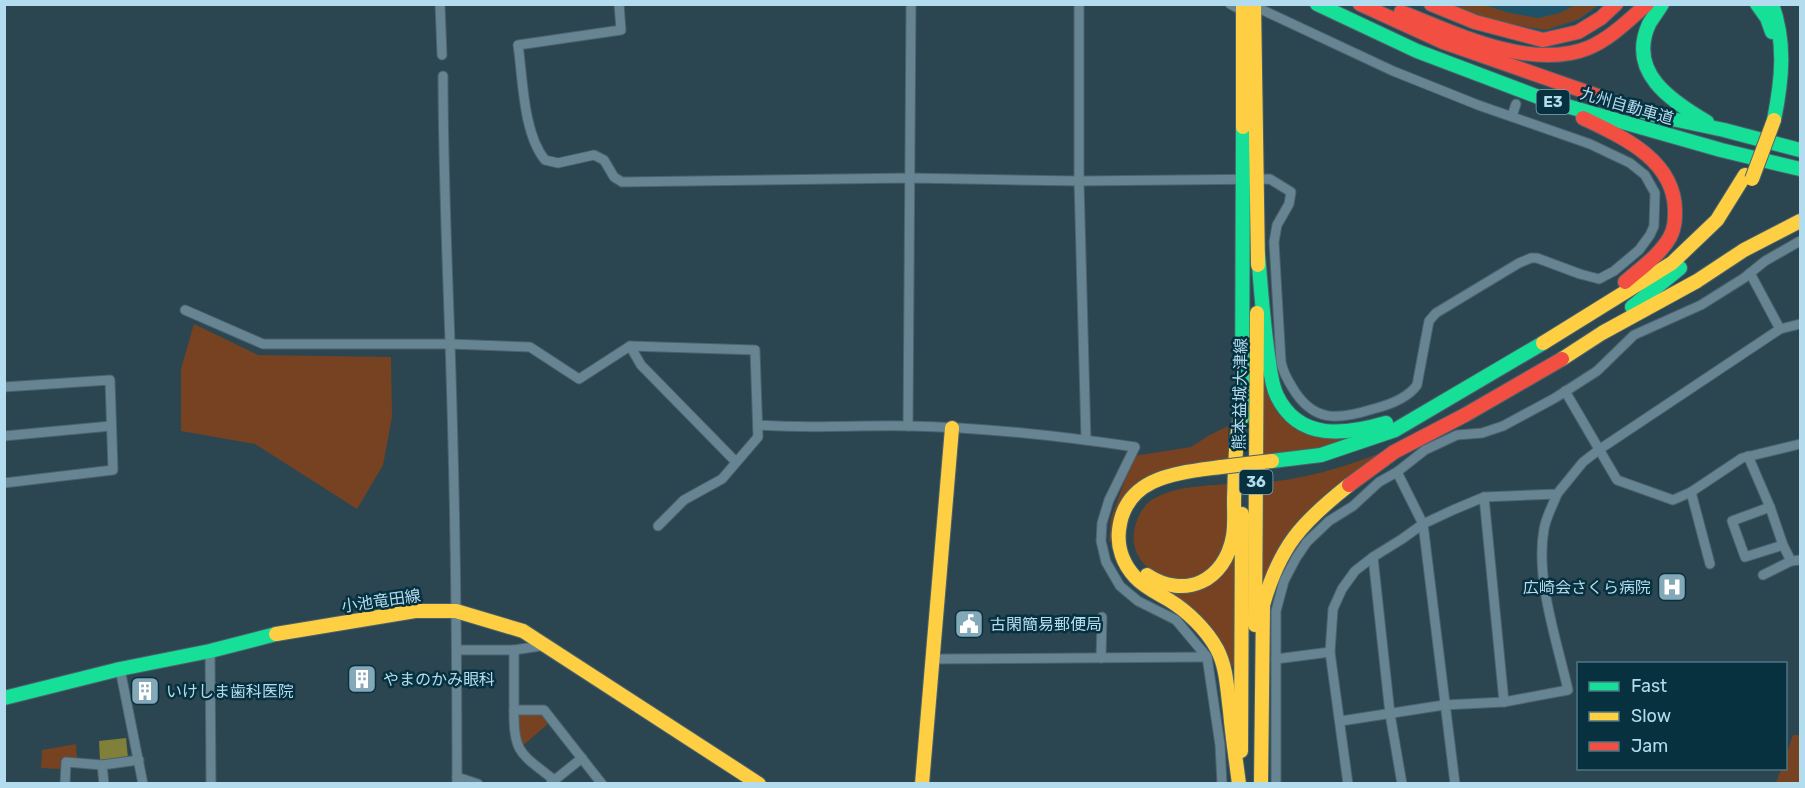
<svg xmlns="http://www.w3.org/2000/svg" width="1805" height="788" viewBox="0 0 1805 788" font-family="Rubik,'Noto Sans JP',sans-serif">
	<rect width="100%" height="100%" fill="#2b4650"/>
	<!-- built -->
	<polygon fill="#1f5266" points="1450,5 1600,5 1580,20 1545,32 1496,23"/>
	<!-- green -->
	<g fill="#764222">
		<polygon points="1454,5 1484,5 1510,13 1538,18 1560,13 1575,5 1598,5 1579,19 1546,30 1497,22"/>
		<polygon points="194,324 258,355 391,357 392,417 383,465 357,509 255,444 181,431 181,369"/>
		<polygon points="1259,357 1275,400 1351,443 1258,462"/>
		<polygon points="1228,426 1228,463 1154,473 1112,542 1109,542 1111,518 1134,456 1191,447 1208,436"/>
		<path d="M 1408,441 L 1324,501 L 1259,598 L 1258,483 C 1311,479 1360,463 1408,441 Z"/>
		<path d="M 1228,484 C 1227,507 1230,532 1220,553 C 1196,602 1119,575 1136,523 C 1140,512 1145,503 1155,498 C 1177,486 1204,486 1228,484 Z"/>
		<polygon points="1234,555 1234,666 1227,667 1153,584 1179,591"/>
		<polygon points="522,713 540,713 549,723 521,747 516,738 517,717"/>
		<polygon points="1793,735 1800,735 1800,783 1776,783 1781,769 1786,768 1786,755"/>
		<polygon points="76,744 77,760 61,759 60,769 41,768 42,750"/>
	</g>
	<!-- water -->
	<polygon fill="#80803a" points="126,738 128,758 100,760 99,741"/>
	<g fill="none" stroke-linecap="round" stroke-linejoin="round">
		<!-- street casing -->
		<g stroke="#4a626c" stroke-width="11">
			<g id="street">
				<polyline points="440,4 442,55"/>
				<path d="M 619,4 L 621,30 L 518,45 C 523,79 523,133 545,160 L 558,163 L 594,155 L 604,160 L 614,177 L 622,182 L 910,178 L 1079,181 L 1270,179 L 1291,192 L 1289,204 L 1277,225 L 1274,242 L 1281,362 C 1283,372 1287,379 1292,387 C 1313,423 1338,420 1373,409 C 1389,405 1408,398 1417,385 L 1429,321 L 1436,313 L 1519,263 L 1531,258 L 1537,258 L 1580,274 L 1599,279 L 1614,271 L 1639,250 L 1650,235 L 1654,226 L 1655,193 L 1645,175 L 1630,163 L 1590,144 L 1478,105 L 1393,71 L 1254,6"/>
				<polyline points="1079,4 1079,181 1086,440"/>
				<polyline points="1230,4 1243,11"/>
				<path d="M 443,76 C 443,165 447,254 450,343 C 455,490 457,637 457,784"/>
				<polyline points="1512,116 1516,104"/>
				<polyline points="1750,273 1780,329"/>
				<polyline points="185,310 263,344 450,344 530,347 579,379 630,346 755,350 758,437 722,479 684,500 658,526"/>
				<polyline points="630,346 641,365 736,462"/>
				<polyline points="4,387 110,380 113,470 4,483"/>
				<polyline points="1565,391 1617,480 1673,500 1691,492 1742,458 1800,444"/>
				<path d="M 758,425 C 808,429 858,425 908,426 C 984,427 1060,436 1135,447 L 1109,500 L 1102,523 L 1101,541 L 1106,562 L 1120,586 L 1138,601 L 1176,620 L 1207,657 L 1220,745 L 1222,784"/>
				<polyline points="908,426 911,4"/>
				<polyline points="4,436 111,426"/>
				<polyline points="1748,456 1770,507 1783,545 1791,561"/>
				<polyline points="1397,472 1423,524 1455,784"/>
				<polyline points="1691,492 1710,564"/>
				<polyline points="1484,497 1504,702"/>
				<polyline points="1770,507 1732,521 1745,557 1783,545"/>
				<polyline points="1373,557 1390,714 1402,784"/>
				<polyline points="1763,575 1791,561 1800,560"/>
				<polyline points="458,650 514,650 547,645"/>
				<polyline points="514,650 514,710 544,710 602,784"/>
				<polyline points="210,651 211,784"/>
				<polyline points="1101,658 1102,617"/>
				<polyline points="933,659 1207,657"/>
				<polyline points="1276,659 1330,652"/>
				<polyline points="120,669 143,784"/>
				<path d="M 514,710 C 513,754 522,754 554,780"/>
				<path d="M 1341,721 L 1444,705 L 1504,702 L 1568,690 C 1557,641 1535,579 1544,529 C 1546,517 1553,505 1557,494"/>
				<polyline points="102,765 104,784"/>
				<polyline points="457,777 478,784"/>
				<polyline points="551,783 582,758"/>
				<polyline points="65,784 66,762 102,765 139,760"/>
				<polyline points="1276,784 1276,611 1284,581 1296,558 1307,542 1329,521 1353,506 1379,482 1397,472 1425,450 1457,435 1482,433 1503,426 1555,398 1597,371 1634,335 1701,305 1744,278 1765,261 1800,241"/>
				<polyline points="1348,784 1330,652 1333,609 1342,589 1355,571 1373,557 1402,539 1423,524 1453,510 1484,497 1557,494 1583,462 1600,449 1780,329 1800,324"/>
			</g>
		</g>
		<!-- fast casing -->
		<g stroke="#4a626c" stroke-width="16">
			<g id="fast">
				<polyline points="1317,4 1417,51 1549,101 1721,150 1800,169"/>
				<path d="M 1662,4 C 1658,11 1653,17 1649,24 C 1627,72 1671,101 1707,122"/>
				<polyline points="1757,4 1767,18 1772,32"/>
				<path d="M 1772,4 C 1786,43 1782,80 1774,120"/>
				<polyline points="1598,96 1649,114 1724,130 1800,150"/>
				<path d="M 1258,254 C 1261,288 1263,322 1268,355 C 1270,368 1271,384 1277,396 C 1299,441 1345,435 1386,423"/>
				<polyline points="1632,307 1680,268"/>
				<polyline points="1242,418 1243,127"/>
				<polyline points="1272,461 1321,455 1395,430 1543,343"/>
				<polyline points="4,698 120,669 210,651 276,634"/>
			</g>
		</g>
		<!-- slow casing -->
		<g stroke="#4a626c" stroke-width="16">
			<g id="slow">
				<polyline points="1254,4 1258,265"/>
				<polyline points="1243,127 1243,4"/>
				<polyline points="1543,343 1672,263 1717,220 1745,175"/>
				<polyline points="1562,359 1602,333 1697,281 1744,250 1800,221"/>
				<path d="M 1221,467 C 1177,473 1125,476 1119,530 C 1117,547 1123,564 1135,577 C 1144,587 1157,593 1169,600 C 1187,611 1206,629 1217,649 C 1227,668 1227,690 1230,711 C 1232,735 1236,760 1239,784"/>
				<path d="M 1147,575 C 1185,600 1225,581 1233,536 C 1235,524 1234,512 1234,500 C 1235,469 1235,438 1242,408"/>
				<polyline points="1255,625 1257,313"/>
				<polyline points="276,634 415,611 456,611 523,631 759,784"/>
				<polyline points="1241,751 1242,514"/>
				<polyline points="922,784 952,428"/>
				<path d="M 1261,784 L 1263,605 C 1280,546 1301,523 1349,485"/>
			</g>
		</g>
		<!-- jam casing -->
		<g stroke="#4a626c" stroke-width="16">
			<g id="jam">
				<polyline points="1360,4 1443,42 1598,96"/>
				<polyline points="1431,4 1475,22 1543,40 1578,32 1601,18 1616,4"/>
				<path d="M 1401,12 C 1455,33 1530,71 1588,48 C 1610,39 1629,20 1647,4"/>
				<path d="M 1583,118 C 1622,137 1674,159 1675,210 C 1675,219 1675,228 1670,237 C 1660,255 1641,268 1625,282"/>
				<polyline points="1349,485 1394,452 1465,415 1562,359"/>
			</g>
		</g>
		<!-- street -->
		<use href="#street" stroke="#668491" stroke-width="9"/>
		<!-- fast -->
		<use href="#fast" stroke="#16e098" stroke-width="14"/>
		<!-- slow -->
		<use href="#slow" stroke="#ffcf43" stroke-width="14"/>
		<!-- jam -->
		<use href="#jam" stroke="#f24e42" stroke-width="14"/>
		<!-- slow-bridge casing -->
		<g stroke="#4a626c" stroke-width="16" stroke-linecap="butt">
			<g id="slow-bridge">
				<polyline points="1752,179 1774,120"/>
				<polyline points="1221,467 1272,461"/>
			</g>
		</g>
		<!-- slow-bridge -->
		<use href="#slow-bridge" stroke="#ffcf43" stroke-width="14"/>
	</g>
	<!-- icons -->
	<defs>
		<g id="hospital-square" transform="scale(1.5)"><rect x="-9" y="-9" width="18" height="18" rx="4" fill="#83a8b7" stroke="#083140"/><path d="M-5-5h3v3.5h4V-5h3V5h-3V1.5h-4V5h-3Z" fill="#fff"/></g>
		<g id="civic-square" transform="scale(1.5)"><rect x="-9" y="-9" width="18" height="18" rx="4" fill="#83a8b7" stroke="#083140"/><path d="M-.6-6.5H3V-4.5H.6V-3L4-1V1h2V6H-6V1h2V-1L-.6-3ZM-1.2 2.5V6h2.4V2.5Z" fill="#fff"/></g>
		<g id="building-square" transform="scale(1.5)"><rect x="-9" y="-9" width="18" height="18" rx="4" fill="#83a8b7" stroke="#083140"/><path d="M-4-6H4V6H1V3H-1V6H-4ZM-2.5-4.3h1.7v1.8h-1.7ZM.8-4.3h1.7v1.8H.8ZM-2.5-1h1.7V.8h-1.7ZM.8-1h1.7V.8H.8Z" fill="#fff"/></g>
	</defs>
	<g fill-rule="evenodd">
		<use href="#hospital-square" x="1672" y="587"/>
		<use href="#civic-square" x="969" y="624"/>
		<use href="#building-square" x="362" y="679"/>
		<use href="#building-square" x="145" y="691"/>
	</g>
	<g text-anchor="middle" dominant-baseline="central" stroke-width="5" stroke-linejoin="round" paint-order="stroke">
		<!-- shield labels -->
		<g fill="#083140" stroke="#80a9ba" stroke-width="1.5">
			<rect x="1536.5" y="90" width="33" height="24" rx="4.5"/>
			<rect x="1239.5" y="470" width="33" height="24" rx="4.5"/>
		</g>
		<g font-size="15" font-weight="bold" fill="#b3dcef">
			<text x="1553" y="102">E3</text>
			<text x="1256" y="482">36</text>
		</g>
		<!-- street labels -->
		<g font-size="16" fill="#b3dcef" stroke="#083140">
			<text transform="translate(1627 106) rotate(16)">九州自動車道</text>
			<text transform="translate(1240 394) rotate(-89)">熊本益城大津線</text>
			<text transform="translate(381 601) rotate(-8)">小池竜田線</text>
		</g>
		<!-- poi labels -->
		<g font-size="16" fill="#b3dcef" stroke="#083140" text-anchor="start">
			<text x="1651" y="587" text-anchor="end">広崎会さくら病院</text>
			<text x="990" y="624">古閑簡易郵便局</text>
			<text x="383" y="679">やまのかみ眼科</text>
			<text x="166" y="691">いけしま歯科医院</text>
		</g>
	</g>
	<!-- border -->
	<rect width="1805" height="788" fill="none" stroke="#b3dcef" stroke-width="12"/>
	<!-- legend -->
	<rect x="1577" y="662" width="210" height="108" fill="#083140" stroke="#4c7586" stroke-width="1.5"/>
	<rect x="1589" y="682" width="30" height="9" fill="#16e098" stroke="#4c7586" stroke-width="1.5"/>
	<text x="1631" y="692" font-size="18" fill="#b3dcef">Fast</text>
	<rect x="1589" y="712" width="30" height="9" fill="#ffcf43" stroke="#4c7586" stroke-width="1.5"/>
	<text x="1631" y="722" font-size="18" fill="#b3dcef">Slow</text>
	<rect x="1589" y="742" width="30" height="9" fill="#f24e42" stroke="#4c7586" stroke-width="1.5"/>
	<text x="1631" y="752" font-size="18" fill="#b3dcef">Jam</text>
</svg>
